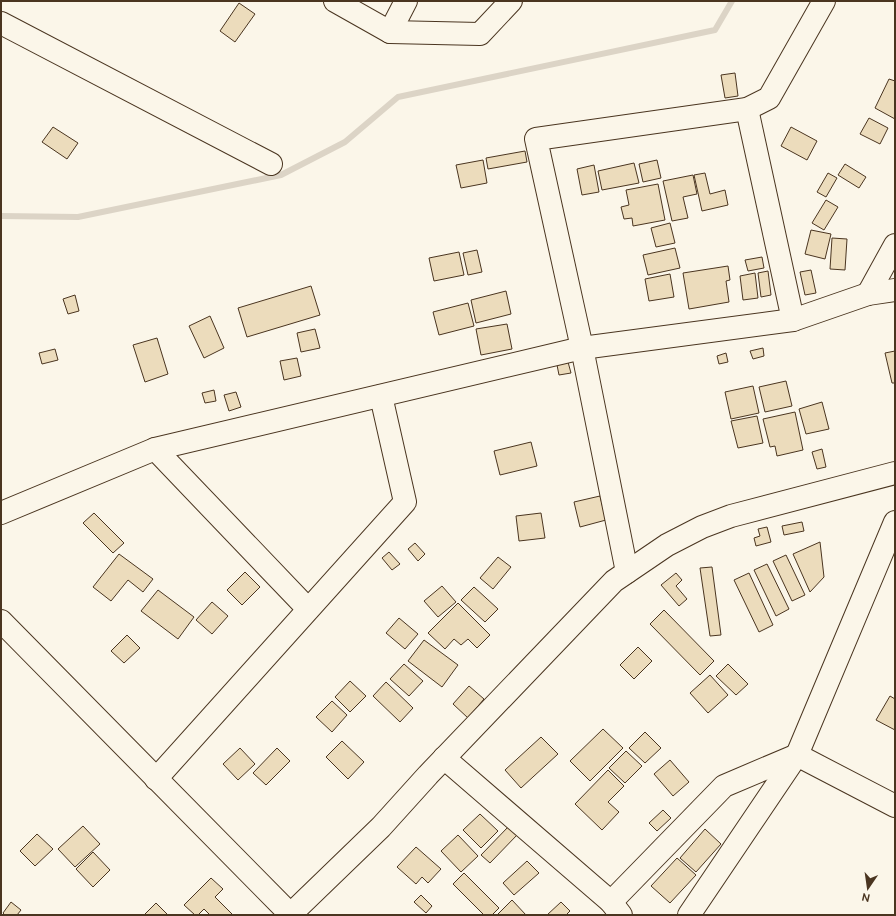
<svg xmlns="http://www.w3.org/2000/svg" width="896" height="916" viewBox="0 0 896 916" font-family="Ubuntu,sans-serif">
	<rect width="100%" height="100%" fill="#fbf6e9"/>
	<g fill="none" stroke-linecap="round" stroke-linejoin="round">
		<!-- stream -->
		<polyline stroke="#dcd4c6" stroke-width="6" points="1,216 78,217 281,175 345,142 398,97 715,30 732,1"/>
	</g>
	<!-- building -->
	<g fill="#ecdcbc" stroke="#4a3520">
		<polygon points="239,3 255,14 235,42 220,31"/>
		<polygon points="735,73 738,96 725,98 721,75"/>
		<polygon points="889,79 895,81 895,119 875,108"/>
		<polygon points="869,118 888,128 880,144 860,134"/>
		<polygon points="53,127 78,143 67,159 42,142"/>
		<polygon points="791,127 817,141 807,160 781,146"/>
		<polygon points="525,151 527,162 488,169 486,158"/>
		<polygon points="483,160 487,183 461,188 456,165"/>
		<polygon points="657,160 661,178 643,182 639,164"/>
		<polygon points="634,163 639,183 602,190 598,171"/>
		<polygon points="845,164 866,177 859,188 838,175"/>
		<polygon points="594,165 599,192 582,195 577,169"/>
		<polygon points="705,173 710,194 725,190 728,205 702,211 694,175"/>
		<polygon points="828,173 837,178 826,197 817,192"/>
		<polygon points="693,175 697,194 683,197 688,218 672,221 663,181"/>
		<polygon points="658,184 665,220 633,226 632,218 624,219 621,207 629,205 626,190"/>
		<polygon points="826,200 838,207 824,230 812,223"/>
		<polygon points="670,223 675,243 656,247 651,228"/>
		<polygon points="811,230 831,234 825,259 805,254"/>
		<polygon points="832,238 847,239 845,270 830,269"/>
		<polygon points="675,248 680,268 648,275 643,255"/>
		<polygon points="477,250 482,272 468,275 463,253"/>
		<polygon points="459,252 464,275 434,281 429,258"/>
		<polygon points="762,257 764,268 748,271 745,260"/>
		<polygon points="728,266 730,280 726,281 729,302 689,309 683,273"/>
		<polygon points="811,270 816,293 805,295 800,272"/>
		<polygon points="768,271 771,295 761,297 758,273"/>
		<polygon points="755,273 758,298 743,300 740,276"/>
		<polygon points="670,274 674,297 649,301 645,279"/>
		<polygon points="311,286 320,315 247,337 238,308"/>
		<polygon points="506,291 511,314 476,323 471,300"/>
		<polygon points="75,295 79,311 68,314 63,299"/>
		<polygon points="468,303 474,326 439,335 433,312"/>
		<polygon points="210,316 224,348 204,358 189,326"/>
		<polygon points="507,324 512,349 481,355 476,329"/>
		<polygon points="315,329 320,348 301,352 297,333"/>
		<polygon points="157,338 168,374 145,382 133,345"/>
		<polygon points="763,348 764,356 753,359 750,351"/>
		<polygon points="55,349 58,360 42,364 39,353"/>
		<polygon points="895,351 895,383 892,383 885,353"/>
		<polygon points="726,353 728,362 719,364 717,356"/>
		<polygon points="297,358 301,376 284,380 280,361"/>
		<polygon points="568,362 571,373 559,375 557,365"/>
		<polygon points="786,381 792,406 765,412 759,387"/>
		<polygon points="753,386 759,413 731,419 725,392"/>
		<polygon points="214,390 216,401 205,403 202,393"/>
		<polygon points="236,392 241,407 229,411 224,395"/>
		<polygon points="822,402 829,429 806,434 799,409"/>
		<polygon points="795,412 803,450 777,456 775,446 770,447 763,419"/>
		<polygon points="757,416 763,443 738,448 731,421"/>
		<polygon points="531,442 537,466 500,475 494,451"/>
		<polygon points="822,449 826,467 817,469 812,452"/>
		<polygon points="600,496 606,520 580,527 574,502"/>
		<polygon points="94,513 124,543 113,553 83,523"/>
		<polygon points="541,513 545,538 519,541 516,516"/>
		<polygon points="802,522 804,531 784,535 782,526"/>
		<polygon points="767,527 771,542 756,546 754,538 760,536 758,529"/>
		<polygon points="820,542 824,577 810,592 793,554"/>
		<polygon points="415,543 425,554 418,561 408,549"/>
		<polygon points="389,552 400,564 392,570 382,558"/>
		<polygon points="119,554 153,579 143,592 128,580 111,601 93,587"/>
		<polygon points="786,555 805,595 792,601 773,561"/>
		<polygon points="498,557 511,567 493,589 480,578"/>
		<polygon points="767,564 789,609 776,616 754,570"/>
		<polygon points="712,567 721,635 710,636 700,568"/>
		<polygon points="245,572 260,587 242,605 227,590"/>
		<polygon points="676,573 682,580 676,586 687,599 679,606 661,585"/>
		<polygon points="749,573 773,625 759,632 734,580"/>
		<polygon points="442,586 456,602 438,617 424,601"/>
		<polygon points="474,587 498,609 485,622 461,600"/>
		<polygon points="158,590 194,617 178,639 141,611"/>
		<polygon points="212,602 228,616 212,634 196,620"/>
		<polygon points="458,603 490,635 477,648 468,639 461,645 454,639 445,649 428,633"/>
		<polygon points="664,610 714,661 700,675 650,624"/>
		<polygon points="399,618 418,634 405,649 386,633"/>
		<polygon points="127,635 140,648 124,663 111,651"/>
		<polygon points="424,640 458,665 442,687 408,661"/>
		<polygon points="638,647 652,661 634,679 620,665"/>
		<polygon points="404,664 423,681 409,696 390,679"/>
		<polygon points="728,664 748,684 736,695 716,676"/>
		<polygon points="710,675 728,695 708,713 690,693"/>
		<polygon points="350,681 366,696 350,712 335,697"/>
		<polygon points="386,682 413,708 400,722 373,696"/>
		<polygon points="469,686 484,699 468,718 453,704"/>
		<polygon points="890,696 895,699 895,730 876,720"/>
		<polygon points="332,701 347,715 332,732 316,717"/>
		<polygon points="603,729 623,748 590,781 570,761"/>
		<polygon points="645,732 661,748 645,763 629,748"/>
		<polygon points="541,737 558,754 521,788 505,770"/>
		<polygon points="342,741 364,762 348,779 326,757"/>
		<polygon points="240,748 255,764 238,780 223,764"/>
		<polygon points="277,748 290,761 266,785 253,773"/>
		<polygon points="626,751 642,766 625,783 609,768"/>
		<polygon points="670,760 689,782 673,796 654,774"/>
		<polygon points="608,770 624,786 608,802 619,812 602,830 575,804"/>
		<polygon points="663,810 671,818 657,831 649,823"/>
		<polygon points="480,814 498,831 481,848 463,830"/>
		<polygon points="83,826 100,844 75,867 58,849"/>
		<polygon points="509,826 518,834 490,863 481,855"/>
		<polygon points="705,829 721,844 696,872 680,858"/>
		<polygon points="37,834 53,849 35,866 20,851"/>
		<polygon points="458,835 478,856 461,872 441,851"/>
		<polygon points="416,847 441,869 428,883 422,877 416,884 397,867"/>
		<polygon points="93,852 110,870 93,887 76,869"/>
		<polygon points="677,858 696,875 670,903 651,886"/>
		<polygon points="527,861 539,873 514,895 503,883"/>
		<polygon points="464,873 499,908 492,915 484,915 453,884"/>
		<polygon points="211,878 223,889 215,897 233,915 210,915 204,909 198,915 195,915 184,905"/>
		<polygon points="421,895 432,906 426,913 414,902"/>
		<polygon points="512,900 526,915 497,915"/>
		<polygon points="11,902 21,910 17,915 5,915 3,913"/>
		<polygon points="561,902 570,911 566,915 547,915"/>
		<polygon points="156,903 168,915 144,915"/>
	</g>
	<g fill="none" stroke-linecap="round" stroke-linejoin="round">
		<!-- minor casing -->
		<g stroke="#4a3520" stroke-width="24">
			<g id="minor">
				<polyline points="335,1 390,32 406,1"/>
				<polyline points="1,23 271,164"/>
				<polyline points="390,32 480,34 511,1"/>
				<polyline points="747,109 793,320"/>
				<polyline points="868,294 895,245"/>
				<polyline points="155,449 308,609"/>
				<polyline points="1,513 155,449 582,348 793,320 868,294 895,290"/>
				<polyline points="627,572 582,348 536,139 747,109 769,98 824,1"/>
				<polyline points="1,621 291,915"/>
				<polyline points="444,758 611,902 621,915"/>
				<polyline points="156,779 405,502 381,396"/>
				<polyline points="611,902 724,786 797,755 895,806"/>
				<polyline points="290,915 381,827 428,775 614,581 667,545 702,527 731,516 895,473"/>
				<polyline points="689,915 797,755 895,522"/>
			</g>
		</g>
		<!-- minor -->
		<use href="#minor" stroke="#fbf6e9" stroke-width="22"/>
	</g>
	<!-- border -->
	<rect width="896" height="916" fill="none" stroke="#4a3520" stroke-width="4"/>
	<!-- north arrow -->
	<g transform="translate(868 888) rotate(193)" stroke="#fbf6e9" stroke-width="3" paint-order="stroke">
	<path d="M0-3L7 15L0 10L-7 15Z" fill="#4a3520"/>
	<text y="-6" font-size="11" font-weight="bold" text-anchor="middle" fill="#4a3520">N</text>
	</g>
</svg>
